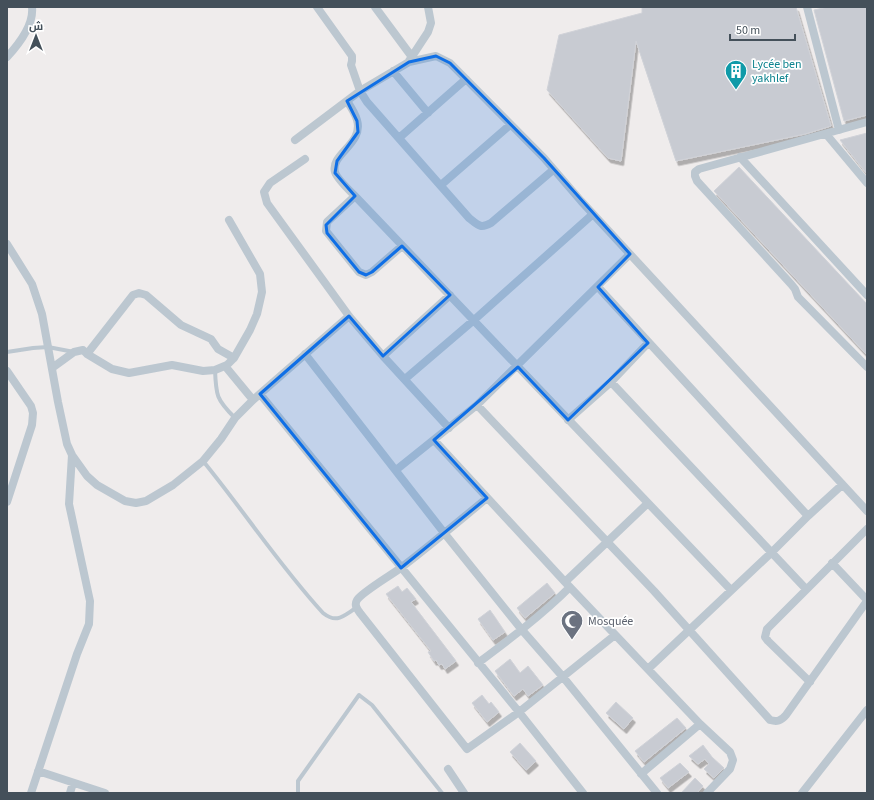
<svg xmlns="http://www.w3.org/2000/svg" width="874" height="800" font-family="'Source Sans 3',Cairo,sans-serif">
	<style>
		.building { fill: #c8cbd2; stroke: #d0d2d8; filter: url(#shadow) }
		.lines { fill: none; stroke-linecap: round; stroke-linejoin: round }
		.lane { stroke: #bcc7d0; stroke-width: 4 }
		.street { stroke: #bcc7d0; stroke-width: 8 }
		.marked { fill: #0f6fe6; fill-opacity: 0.2; stroke: #0f6fe6; stroke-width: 3; stroke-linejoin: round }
		.labels { text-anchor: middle; stroke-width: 3.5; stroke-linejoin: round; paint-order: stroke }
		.culture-label { font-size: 12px; fill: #0d838f; stroke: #fff; text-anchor: start }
		.worship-label { font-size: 12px; fill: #5b616d; stroke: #fff; text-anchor: start }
	</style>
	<defs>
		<filter id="shadow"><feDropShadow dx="2.5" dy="4.5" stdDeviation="0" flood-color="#0004"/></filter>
	</defs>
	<rect width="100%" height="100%" fill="#efecec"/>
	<path class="building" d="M642,7H796L831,126L805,134L676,161L636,41L621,161L608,158L547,90L559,35L642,13Z
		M828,7H867V115L844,121L814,10Z
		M867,133V174L840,140Z
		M739,167L867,304V355L714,191Z
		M547,583L555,593L525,618L517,608Z
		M398,586L402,592L407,588L416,599L411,602L456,661L445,669L442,664L439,665L436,660L434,661L428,652L431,651L386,594Z
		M490,610L505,632L493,640L478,619Z
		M510,659L520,673L528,666L543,685L528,696L523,689L514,696L495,671Z
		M482,695L489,704L491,702L499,712L487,722L472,703Z
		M616,702L633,718L624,729L606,713Z
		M677,718L686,728L644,762L635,751Z
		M520,743L536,761L526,770L510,752Z
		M703,745L712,757L724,768L714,778L704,769L709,764L705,759L698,764L689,756Z
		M680,763L689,772L668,788L660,778Z
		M695,778L703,786L697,793H681Z"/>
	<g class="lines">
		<path class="lane" d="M7,352L33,348L48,347L74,352
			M215,370C216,395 216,399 235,418
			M203,461C244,511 279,565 323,613C337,624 343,616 356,608
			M298,793V781L359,695L372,705L442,793"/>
		<path class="street" d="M317,7L352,56V61L351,65L360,91L367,102L469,218C478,225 480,229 491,223L553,170
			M375,7L412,57
			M807,7L839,130
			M7,57C19,44 34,25 32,7
			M409,61L428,32L431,23L428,7
			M393,71L428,113
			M347,101C351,107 355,113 357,120C364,144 330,154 335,172C337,179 350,191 355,196L731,590
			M867,122L699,169L695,172V176L697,181L791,284L795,289L798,297L867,367
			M826,134L867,183
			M399,138L466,79
			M295,140L360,91L409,62L436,56L450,63L544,158L581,201L867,511
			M740,157L867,295
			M305,159L270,183L264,192L267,203L349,316L383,356L449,428
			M441,185L510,125
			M355,196L327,222L326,231L359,272L366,275L372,272L402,246
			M7,244L32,284L42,314L58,402L67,444L72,455L87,476L97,485L125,501L136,503L146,501L173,485L203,461L221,439L235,418L253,400L349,316
			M598,287L808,516
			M87,354L133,295L139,293L146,295L181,325L211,339L218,349L234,358
			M305,354L445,534L522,630L563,677L657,793
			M383,356L450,295
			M225,366L253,400
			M52,368L74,352L83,350L87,354L112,369L129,373L172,365L203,371L215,370L227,365L234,358L250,330L257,314L262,292L260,274L229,220
			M7,371L31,406L33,413L32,425L7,502
			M405,379L474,320L593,214
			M611,382L806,589
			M260,394L519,712L583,793
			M477,405L654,591L770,720C777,722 781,721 786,715L867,601
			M568,420L611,382L648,343
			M434,440L565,582L700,724L730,752L733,760L730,769L707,793
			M396,470L477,405L630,254
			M487,498C459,521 431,545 402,567C393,574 362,592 357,600C354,605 357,609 360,613L467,749L519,712L615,635
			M832,563L867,600
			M565,582L648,503
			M478,663C510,639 542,615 570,587
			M648,669L772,552L808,516L842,485
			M810,682L768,641L765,637L767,629L867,529
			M448,769L464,793
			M38,771L105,793
			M641,774L700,724
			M31,793L77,654L89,624L90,601L69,504L72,455
			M70,793L73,783
			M802,793L867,710"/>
	</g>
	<path class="marked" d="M436,56L450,63L544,158L630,254L598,287L648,343L568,420L518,367L434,440L487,498L401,568L260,394L349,316L383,356L450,295L402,246L372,272L366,275L359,272L327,233L326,225L355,196L335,173L337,161L358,132L357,121L347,101L409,62Z"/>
	<defs>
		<g id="building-pin" transform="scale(1.15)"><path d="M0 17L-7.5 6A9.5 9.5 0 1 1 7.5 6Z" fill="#0f9aa8" stroke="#fff"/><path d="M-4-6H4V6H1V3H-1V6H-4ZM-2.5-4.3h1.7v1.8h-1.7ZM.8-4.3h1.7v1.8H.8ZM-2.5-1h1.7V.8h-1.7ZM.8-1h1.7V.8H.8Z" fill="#fff"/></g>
		<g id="mosque-pin" transform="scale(1.15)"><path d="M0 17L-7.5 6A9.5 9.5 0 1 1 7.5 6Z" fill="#6b7280" stroke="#fff"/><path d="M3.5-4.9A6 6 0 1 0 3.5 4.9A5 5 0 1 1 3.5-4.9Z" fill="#fff"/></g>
	</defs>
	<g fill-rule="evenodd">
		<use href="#building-pin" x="736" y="71"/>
		<use href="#mosque-pin" x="572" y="621"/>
	</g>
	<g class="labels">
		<g class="culture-label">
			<text x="752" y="68">Lycée ben<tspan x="752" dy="14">yakhlef</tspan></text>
		</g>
		<g class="worship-label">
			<text x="588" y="625">Mosquée</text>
		</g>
	</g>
	<rect width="874" height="800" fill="none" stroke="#44505a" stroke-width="16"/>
	<g transform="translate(36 36)" stroke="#ffffff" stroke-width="3" paint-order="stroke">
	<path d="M0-3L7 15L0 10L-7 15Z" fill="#44505a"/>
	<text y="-6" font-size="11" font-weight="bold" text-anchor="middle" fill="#44505a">ش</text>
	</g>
	<path d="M730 34v6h65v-6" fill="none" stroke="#44505a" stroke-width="2"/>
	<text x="736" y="34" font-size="12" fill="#44505a" stroke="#ffffff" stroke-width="3" paint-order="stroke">50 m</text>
</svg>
